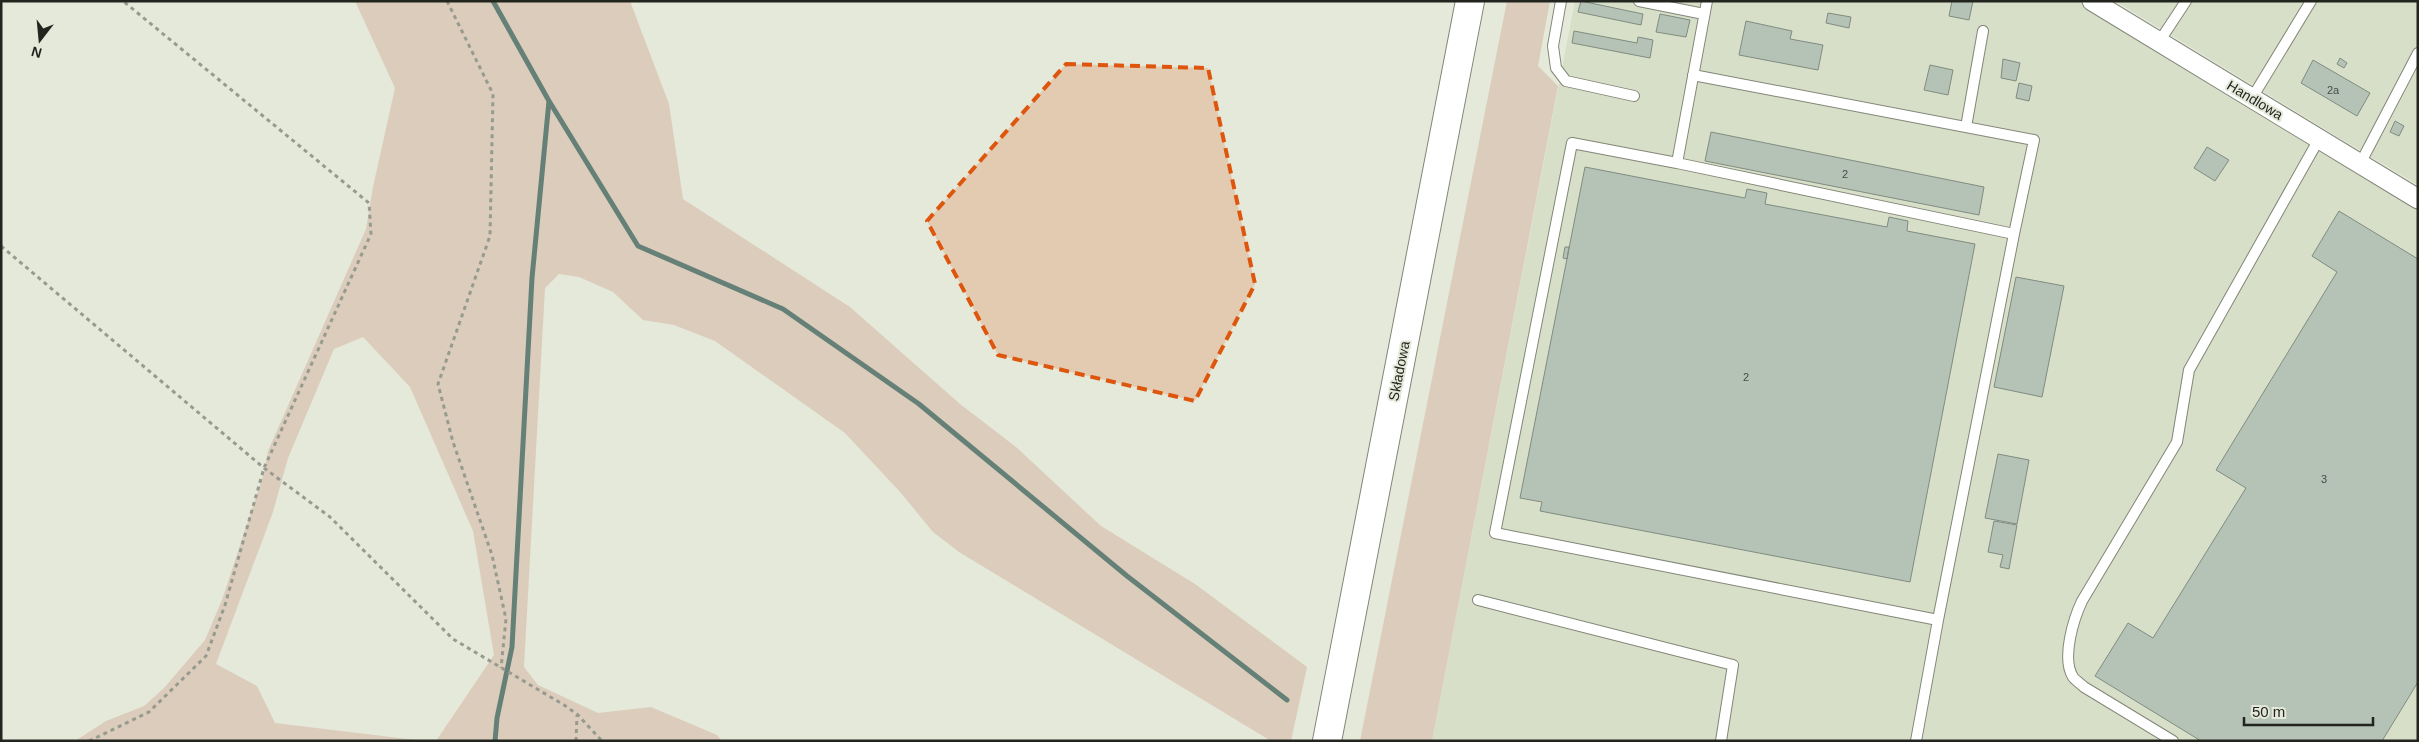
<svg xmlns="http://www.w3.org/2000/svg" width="2419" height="742" font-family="Arial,sans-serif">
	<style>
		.built { fill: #d8dfc8 }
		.green { fill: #dcccbb }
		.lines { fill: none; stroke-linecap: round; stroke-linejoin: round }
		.stream { stroke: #658077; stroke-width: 5 }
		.building { fill: #b5c2b6; stroke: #808c81 }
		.service-casing { stroke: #828678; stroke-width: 12 }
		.minor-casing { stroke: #828678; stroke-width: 21 }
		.secondary-casing { stroke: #828678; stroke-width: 30 }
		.path { stroke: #979b8f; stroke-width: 3; stroke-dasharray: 4 4; stroke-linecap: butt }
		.service { stroke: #fff; stroke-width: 10 }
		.minor { stroke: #fff; stroke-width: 19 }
		.secondary { stroke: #fff; stroke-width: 28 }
		.marked { fill: #de560d; fill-opacity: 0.2; stroke: #de560d; stroke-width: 4; stroke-dasharray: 10 6; stroke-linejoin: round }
		.labels { text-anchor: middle; stroke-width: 4; stroke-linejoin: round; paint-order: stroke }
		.number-label { font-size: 11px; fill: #474c44 }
		.street-label { font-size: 14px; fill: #22241e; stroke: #e4e9da }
	</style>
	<rect width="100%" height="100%" fill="#e4e9da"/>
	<path class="built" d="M1575,1H2079L2418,208V741H1432Z
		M2115,1H2418V185L2333,134Z"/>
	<path class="green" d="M355,1H630L669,104L683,199L850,307L960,404L1016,447L1101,526L1195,584L1307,667L1291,741H1271L959,552L933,532L901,493L845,433L715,341L674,325L643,320L613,292L579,277L559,274L545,288L524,667L538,685L598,713L651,707L717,735L722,741H436L494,655L473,531L410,387L363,337L334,349L288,458L273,512L216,664L257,686L275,723L424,741H75L106,721L144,706L164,688L205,640L222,600L264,473L268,451L366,229L373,187L395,88Z
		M1507,1H1550L1538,66L1558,86L1432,741H1360Z"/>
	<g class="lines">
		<path class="stream" d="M493,1L549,101L532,278L512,647L497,718L495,741
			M549,101L638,246L783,309L919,404L1127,576L1287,700"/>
	</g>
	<path class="building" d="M1581,1L1643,14L1641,25L1578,12Z
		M1952,1H1973L1969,20L1949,16Z
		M1828,13L1851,17L1849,28L1826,23Z
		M1660,14L1690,20L1686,37L1656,32Z
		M1746,21L1792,31L1790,39L1823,45L1818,70L1739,55Z
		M1574,31L1637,43L1638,37L1653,40L1650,58L1572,43Z
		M2340,58L2347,63L2344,68L2337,64Z
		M2003,59L2020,63L2016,81L2001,78Z
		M2313,60L2370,93L2357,116L2301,83Z
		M1930,65L1953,70L1948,95L1924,90Z
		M2019,83L2032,86L2029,101L2016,98Z
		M2395,121L2404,126L2399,136L2390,132Z
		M1711,132L1984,187L1979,215L1705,161Z
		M2207,147L2229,160L2215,181L2194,168Z
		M1585,167L1745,198L1747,189L1767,193L1765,204L1887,227L1889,217L1908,221L1907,231L1975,244L1910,582L1540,511L1542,502L1520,498Z
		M2339,211L2418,259V682L2382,741H2201L2095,676L2128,623L2153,638L2246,488L2216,470L2337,272L2312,256Z
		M1565,247H1569L1567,259L1563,258Z
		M2016,277L2064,286L2042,397L1994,387Z
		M1998,454L2029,460L2017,524L1985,518Z
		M1994,521L2017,525L2009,569L2000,567L2003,555L1988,552Z"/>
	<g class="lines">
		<g class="service-casing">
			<path id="service" d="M1561,1L1553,46L1556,68L1566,81L1634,96
				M1639,1L1704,14
				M2159,42L2186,1
				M1693,75L2034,140L2014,234L1677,163L1707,1
				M2252,98L2311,1
				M1966,127L1983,31
				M1677,163L1572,143L1495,533L1938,620L2014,234
				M2360,164L2418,53
				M1478,600L1733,665L1721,741
				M1916,741L1938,620
				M2173,741L2084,687C2081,684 2075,680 2073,677C2061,658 2074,618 2082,601L2177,442L2189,370L2319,139"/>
		</g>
		<g class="minor-casing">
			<path id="minor" d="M2092,1L2418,199"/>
		</g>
		<g class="secondary-casing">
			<path id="secondary" d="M1327,741L1470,1"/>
		</g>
		<path class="path" d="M447,1L493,94L490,236L438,384L453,442L492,555L506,619L501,668
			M1,246L264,468L330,517L453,639L564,705L577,714L602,741
			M89,741L149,712L206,656L225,605L264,468L371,234L369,203L123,1
			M576,741L577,715"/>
		<use href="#service" class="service"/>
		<use href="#minor" class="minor"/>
		<use href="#secondary" class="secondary"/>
	</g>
	<path class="marked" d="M1066,64L1208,68L1255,284L1195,401L998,355L927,221Z"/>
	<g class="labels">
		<g class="number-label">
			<text x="2333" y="94">2a</text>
			<text x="1845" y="178">2</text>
			<text x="1746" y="381">2</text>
			<text x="2324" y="483">3</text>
		</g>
		<g class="street-label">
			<text transform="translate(2255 100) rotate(31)" y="5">Handlowa</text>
			<text transform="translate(1399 371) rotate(-79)" y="5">Składowa</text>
		</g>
	</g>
	<rect width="2419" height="742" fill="none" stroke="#22241e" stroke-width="5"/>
	<g transform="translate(40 40) rotate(196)" stroke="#e4e9da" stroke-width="4" paint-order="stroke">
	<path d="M0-4L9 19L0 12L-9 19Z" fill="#22241e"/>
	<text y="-8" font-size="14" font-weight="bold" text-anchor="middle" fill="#22241e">N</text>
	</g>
	<path d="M2244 717v8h129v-8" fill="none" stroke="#22241e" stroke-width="2.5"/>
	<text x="2252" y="717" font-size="15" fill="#22241e" stroke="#e4e9da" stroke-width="4" paint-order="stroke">50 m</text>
</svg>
